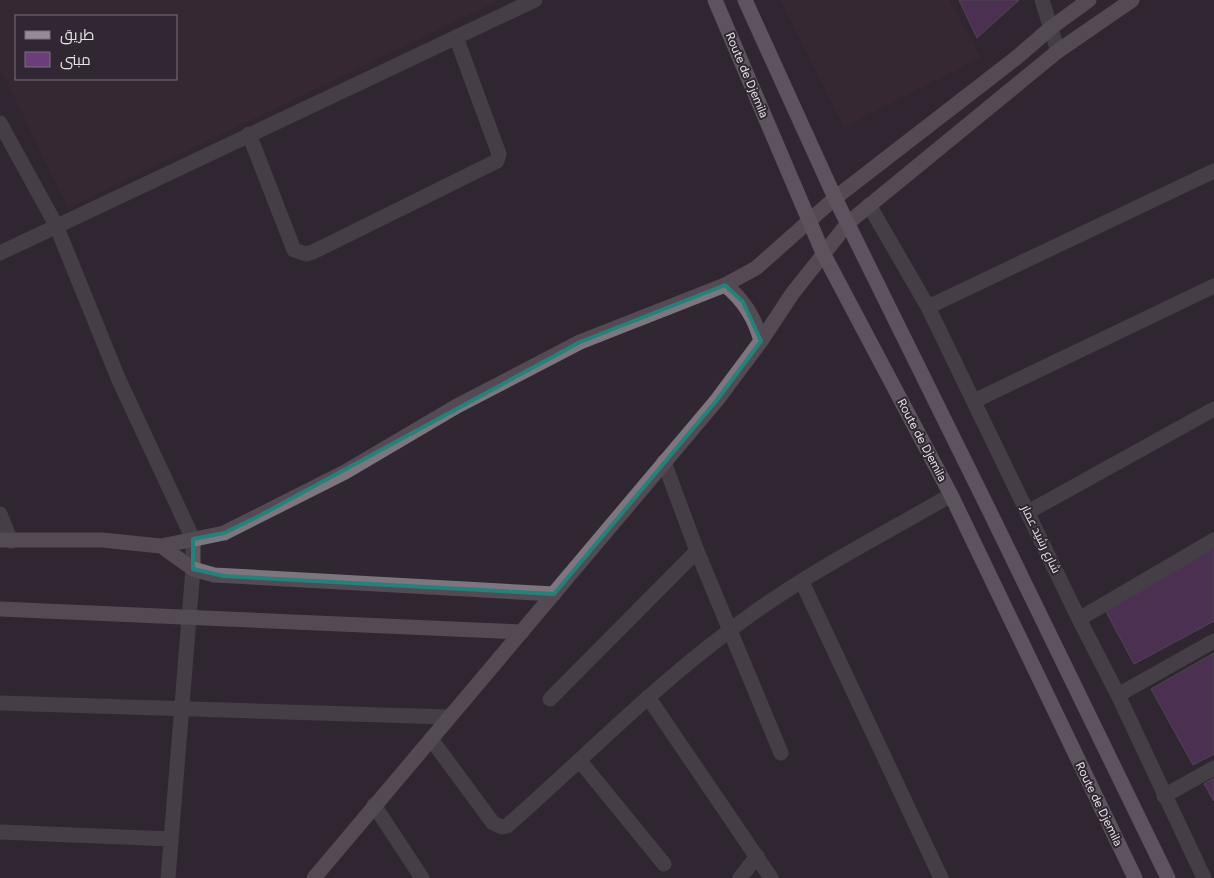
<svg xmlns="http://www.w3.org/2000/svg" width="1214" height="878" font-family="Figtree,Cairo,sans-serif">
	<style>
		.education { fill: #3e2c34; fill-rule: evenodd }
		.building { fill: #6d3d79; stroke: #756b78 }
		.lines { fill: none; stroke-linecap: round; stroke-linejoin: round }
		.street { stroke: #605b60; stroke-width: 15 }
		.secondary { stroke: #7e767e; stroke-width: 15 }
		.primary { stroke: #958a95; stroke-width: 15 }
		.marked { fill: none; stroke: #25817a; stroke-width: 4; stroke-linejoin: round }
		.labels { text-anchor: middle; stroke-width: 4; stroke-linejoin: round; paint-order: stroke }
		.street-label { font-size: 12px; fill: #e9e3ea; stroke: #302732 }
	</style>
	<rect width="100%" height="100%" fill="#302732"/>
	<path class="education" d="M0,0H499L68,208L0,67ZM176,16V79H16V16Z
		M781,0H949L981,57L844,127Z"/>
	<path class="building" d="M959,0H1019L977,38Z
		M1214,548V621L1134,664L1104,608Z
		M1214,653V754L1193,765L1151,689Z
		M1214,778V801L1204,784Z"/>
	<g class="lines">
		<path class="street" d="M1042,0L1058,51
			M0,123L56,225L118,378L193,539V569L168,878
			M249,134L294,250L306,254L313,252L497,161L499,154L456,37
			M869,205L928,307L1079,619L1118,695L1204,878
			M0,253L535,0
			M928,307L1214,171
			M974,401L1214,286
			M664,462L697,551L781,753
			M1028,512L1214,409
			M0,514L11,541
			M802,582L941,878
			M1079,619L1214,540
			M1118,695L1214,641
			M648,697L771,878
			M550,699L697,551
			M0,703L448,717
			M431,739L493,823L502,827L507,826C581,761 650,690 729,631C797,578 877,538 951,495
			M580,761L664,864
			M1164,796L1214,768
			M374,805L422,878
			M0,832L171,839
			M740,878L757,856"/>
		<path class="secondary" d="M725,285C744,300 755,318 761,341
			M0,540H102L161,546L224,533L345,472L457,406L580,342L725,285L756,268L835,198L1016,58L1052,27L1089,0
			M161,546L193,569L214,575L554,594
			M0,609L522,632
			M314,878L717,400L761,341L792,294L848,223L1058,51L1132,0"/>
		<path class="primary" d="M715,0L823,253L951,495L1135,878
			M745,0L835,198L990,512L1168,878"/>
	</g>
	<path d="M0 0H1214V878H0ZM725,285L743,302L761,341L717,400L554,594L224,576L193,569V539L224,533L259,516L580,342Z" fill="#302732" fill-opacity=".55" fill-rule="evenodd"/>
	<path class="marked" d="M725,285L743,302L761,341L717,400L554,594L224,576L193,569V539L224,533L259,516L580,342Z"/>
	<g class="labels">
		<g class="street-label">
			<text transform="translate(747 75) rotate(67)" y="4">Route de Djemila</text>
			<text transform="translate(922 440) rotate(62)" y="4">Route de Djemila</text>
			<text transform="translate(1041 539) rotate(64)" y="4">شارع رشيد عمار</text>
			<text transform="translate(1099 804) rotate(64)" y="4">Route de Djemila</text>
		</g>
	</g>
	<rect x="15" y="15" width="162" height="65" fill="#302732" stroke="#7a727c"/>
	<rect x="25" y="31" width="25" height="8" fill="#958a95" stroke="#7a727c"/>
	<text x="60" y="40" font-size="15" fill="#e9e3ea">طريق</text>
	<rect x="25" y="52" width="25" height="15" fill="#6d3d79" stroke="#7a727c"/>
	<text x="60" y="65" font-size="15" fill="#e9e3ea">مبنى</text>
</svg>
